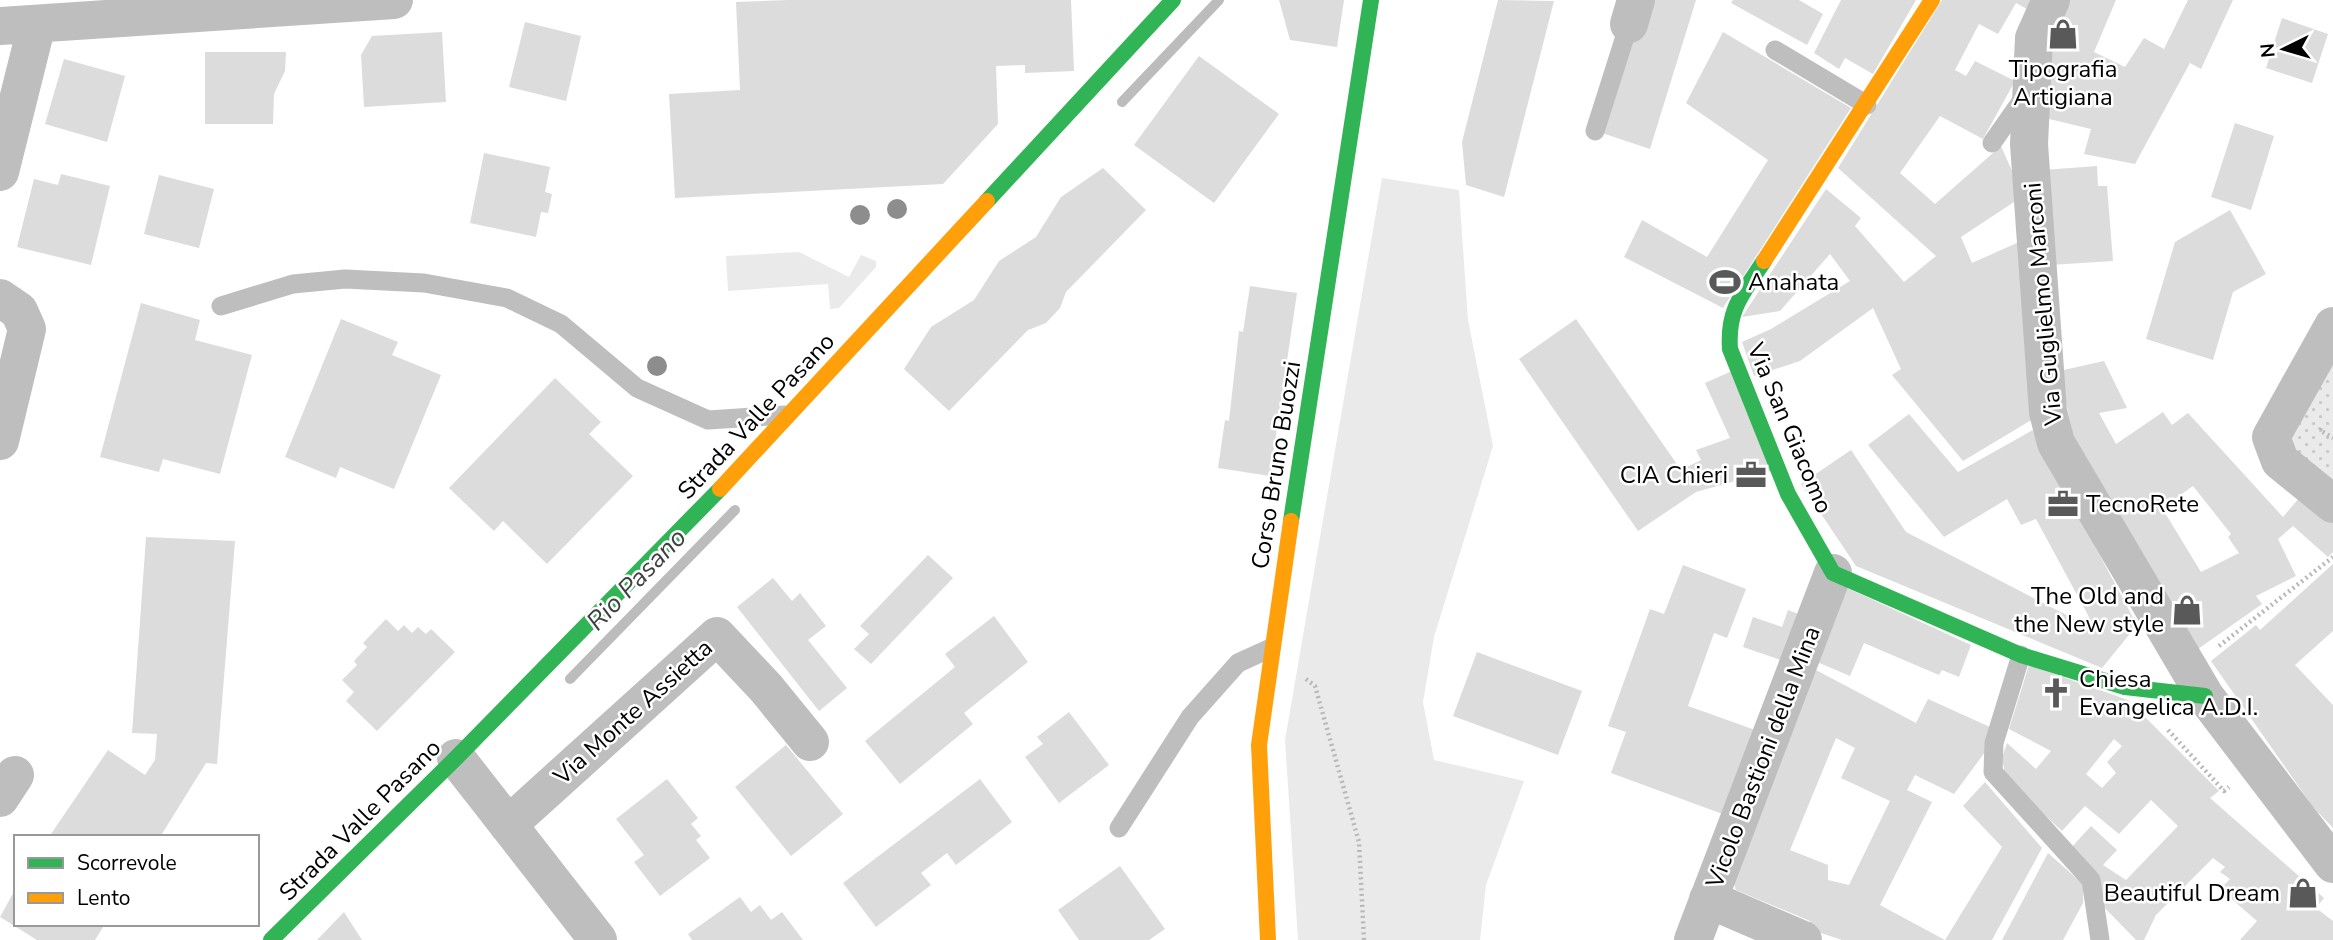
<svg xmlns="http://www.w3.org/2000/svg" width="2333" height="940" font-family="'Nunito Sans',sans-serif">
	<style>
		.green { fill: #eaeaea }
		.park { fill: url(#park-dots) }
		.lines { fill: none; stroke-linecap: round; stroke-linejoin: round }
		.stream { stroke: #bcbcbc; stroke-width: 10 }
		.building { fill: #dcdcdc; fill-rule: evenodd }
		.path { stroke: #b8b8b8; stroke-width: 4.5; stroke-dasharray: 2 3.5; stroke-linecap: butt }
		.lane { stroke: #bebebe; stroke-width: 19 }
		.street { stroke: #bebebe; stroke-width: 38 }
		.fast { stroke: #30b455; stroke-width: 16 }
		.slow { stroke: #ff9f0a; stroke-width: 16 }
		.tree { fill: #8d8d8d }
		.labels { text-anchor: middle; stroke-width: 5; stroke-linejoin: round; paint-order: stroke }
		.poi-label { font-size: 24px; fill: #000; stroke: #fff; text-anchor: start }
		.street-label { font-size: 24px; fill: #000; stroke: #fff }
		.water-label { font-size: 26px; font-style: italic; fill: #404040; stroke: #fff }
	</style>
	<defs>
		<pattern id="park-dots" width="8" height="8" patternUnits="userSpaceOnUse" patternTransform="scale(1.75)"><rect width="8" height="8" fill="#eaeaea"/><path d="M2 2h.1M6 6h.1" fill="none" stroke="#c7c7c7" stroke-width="1.8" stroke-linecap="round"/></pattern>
	</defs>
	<rect width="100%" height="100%" fill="#fff"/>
	<path class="green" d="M1382,178L1459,190L1468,320L1493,446L1434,637L1423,702L1434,760L1524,781L1486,885L1480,940H1298L1285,740Z
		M799,252L849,277L861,255L876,261V267L839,308L830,309L828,284L728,291L726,256Z"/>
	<path class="park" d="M2333,344V495L2280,438Z"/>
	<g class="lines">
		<path class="stream" d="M1122,102L1219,0
			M570,679L735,510"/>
	</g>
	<path class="building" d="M788,0H1071L1074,71L1025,73V65L996,66L998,124L943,184L675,198L669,94L740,90L736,2Z
		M1279,0H1344L1337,47L1290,40Z
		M1498,0L1554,1L1504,197L1466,185L1462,142Z
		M1643,0H1696L1650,149L1602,133Z
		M1733,0H1799L1823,14L1807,45L1731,3Z
		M1841,0H1916L1873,74L1845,58L1839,69L1814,53Z
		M1942,0H2032L2027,9L2016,3L1998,34L1979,24L1955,70L1966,76L1975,61L2015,81L1983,139L1940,116L1900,173L1935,204L2001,146L2023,196L1961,237L1972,263L2019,242L2033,419L1963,461L1892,375L1901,369L1873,308L1800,361L1754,376L1742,342L1771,329L1850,281L1830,254L1780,311L1742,317L1826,189L1861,218L1855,226L1904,282L1936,256L1838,168Z
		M2068,0H2116L2094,52L2125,67L2144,38L2164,49L2188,0H2233L2201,69L2190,63L2135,164L2084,154L2091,129L2045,118L2044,60Z
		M2282,18L2328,34L2312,83L2266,68Z
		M525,22L581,36L566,101L509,87Z
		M442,32L446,102L364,107L361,55L372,36Z
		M1723,32L1851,108L1723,308L1624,257L1642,220L1707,257L1768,160L1686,103Z
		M205,52H286L285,71L274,94L273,124H205Z
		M1199,56L1279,114L1214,203L1134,145Z
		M64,59L125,76L107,142L45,124Z
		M2235,123L2274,136L2251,210L2211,197Z
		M484,153L550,167L545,192L552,194L548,213L541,212L536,237L470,223Z
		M2097,166L2098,186H2107L2113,261L2050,265L2043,170Z
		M1103,168L1146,210L1066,292L1060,308L1046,323L1028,330L949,411L904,369L931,327L974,300L999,261L1036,237L1061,197Z
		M61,174L110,186L91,265L17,247L34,179L58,185Z
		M159,175L214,189L199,248L144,234Z
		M2230,210L2266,274L2233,292L2213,360L2146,339L2175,242Z
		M1250,286L1297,293L1270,476L1218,468L1225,420L1229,421L1239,331L1243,332Z
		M141,303L200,320L195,340L252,355L220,474L163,459L159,472L100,457Z
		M341,319L398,342L392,355L441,375L394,489L340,467L336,478L285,457Z
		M1576,319L1681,470L1701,460L1696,450L1730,438L1705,383L1732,371L1771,471L1696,492L1638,531L1519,359Z
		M2104,361L2127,408L2099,413L2116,444L2163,412L2172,425L2188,413L2283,517L2305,491L2333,516V552L2328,557L2293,526L2278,539L2296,576L2256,596L2262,604L2198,649L2076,449L2059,371ZM2193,486L2231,534L2228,537L2239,553L2201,572L2162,508Z
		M555,378L601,422L589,434L633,476L547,564L503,521L494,531L449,488Z
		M1909,414L1958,472L2033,430L2137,625L2102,668L1856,566L1801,484L1851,450L1906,532L2082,623L2089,617L2036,519L2021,525L2007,499L1944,537L1868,445Z
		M146,537L235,541L217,764L206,763L160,837H49L108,750L145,775L155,760L157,734L132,733Z
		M928,555L953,578L871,664L854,649L869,634L860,626Z
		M2333,564V631L2295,665L2333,705V828L2313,807L2211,661L2256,625L2260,630Z
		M1683,565L1746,589L1727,638L1714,633L1688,706L1758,731L1728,816L1611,773L1626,732L1608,726L1650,609L1664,614Z
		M773,578L792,601L800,593L826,626L808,640L847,688L819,711L737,607Z
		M1847,588L1971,645L1959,677L1942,670L1939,675L1864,643L1850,676L1817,662Z
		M1788,610L1801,615L1784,661L1743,647L1753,617L1782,627Z
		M994,616L1028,662L964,713L973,724L900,784L865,741L955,667L945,654Z
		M386,619L398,631L404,625L412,633L418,627L426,634L431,629L455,652L377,731L346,701L354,692L342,680L357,665L354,661L367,647L363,643Z
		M1477,652L1582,691L1558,755L1453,716Z
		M2029,665L2128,700L2219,791L2210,798L2324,898L2316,908L2333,921V940H2240L2257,921L2220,889L2230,879L2220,872L2225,867L2213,858L2156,915L2144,940H2136L2100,903L2069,850L2091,826L2117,850L2103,865L2126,880L2178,826L2151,800L2119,834L2085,806L2062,831L2006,779L2002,758L2007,743L2036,769L2051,751L2009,729ZM2114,739L2122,746L2107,762L2116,773L2102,788L2086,774Z
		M1816,670L1916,723L1928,699L1990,727L1991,744L1954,794L1915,775L1907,790L1932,802L1880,905L1945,940L2002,847L1963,806L1985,782L2042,848L1992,940H1842L1806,928L1810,921L1736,890L1730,873ZM1836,738L1855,748L1841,778L1890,801L1849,885L1828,880V865L1790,850Z
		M1069,712L1109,765L1059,803L1025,757L1043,744L1037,737Z
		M786,745L843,814L791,856L735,787Z
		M667,779L698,818L691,824L701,836L696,840L710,858L660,896L634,862L644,855L616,819Z
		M980,779L1012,822L956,865L947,853L921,873L931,885L876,927L843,883Z
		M2048,853L2083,884V903L2063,940H2002Z
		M1120,866L1165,929L1149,940H1079L1058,910Z
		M16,888V924H105L95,940H37L0,917Z
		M740,897L751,912L760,905L771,920L782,912L803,940H692L688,934Z
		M344,912L362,940H317Z"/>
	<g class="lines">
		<path class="path" d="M2321,428L2320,430L2333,438
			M2219,646L2333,557
			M1306,679L1315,686L1359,842L1364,940
			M2168,730L2224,791L2229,787"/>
		<path class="lane" d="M1775,50L1867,105
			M1595,131L1629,24
			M1992,143L2025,96
			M221,306L293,284L345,279L424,283L507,298L561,324L637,388L708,420L785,415
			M2021,655L1994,743L1993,772L2091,880L2100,940
			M1119,828L1190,717L1238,663L1271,648"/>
		<path class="street" d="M2051,0L2034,38L2029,144L2048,412L2056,443L2205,696L2333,864
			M1629,24L1636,0
			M0,26L394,0
			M0,172L37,24
			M0,298L19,311L27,329L0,441
			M2333,326L2271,437L2280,461L2333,504
			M456,758L598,940
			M0,798L15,775
			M508,825L717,636L766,688L810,742
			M1708,899L1803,940
			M1693,940L1833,573"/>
		<path class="fast" d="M987,201L1173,0
			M1764,261C1743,293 1727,309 1730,349L1788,494L1833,573L2021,655L2125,687L2205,696
			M1291,521L1371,0
			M271,940L456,758L720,489"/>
		<path class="slow" d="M1764,261L1932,0
			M720,489L987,201
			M1268,940L1259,745L1291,521"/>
	</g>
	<g class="tree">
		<circle cx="897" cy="209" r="10"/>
		<circle cx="860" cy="215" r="10"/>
		<circle cx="657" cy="366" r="10"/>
	</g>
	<defs>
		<g id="shop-bare" transform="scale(2.415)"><path d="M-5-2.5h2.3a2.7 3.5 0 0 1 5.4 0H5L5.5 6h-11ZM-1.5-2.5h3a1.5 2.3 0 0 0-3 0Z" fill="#595959" stroke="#fff" stroke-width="2.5" paint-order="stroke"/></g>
		<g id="stadium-bare" transform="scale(2.415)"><path d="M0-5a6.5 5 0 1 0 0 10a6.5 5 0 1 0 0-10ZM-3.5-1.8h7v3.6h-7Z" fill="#595959" stroke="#fff" stroke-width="2.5" paint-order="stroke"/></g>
		<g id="office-bare" transform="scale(2.415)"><path d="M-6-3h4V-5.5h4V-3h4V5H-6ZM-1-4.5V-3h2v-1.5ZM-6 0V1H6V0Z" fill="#595959" stroke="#fff" stroke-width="2.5" paint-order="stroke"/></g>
		<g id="church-bare" transform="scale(2.415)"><path d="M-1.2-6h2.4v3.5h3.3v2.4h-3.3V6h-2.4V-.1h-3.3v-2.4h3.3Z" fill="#595959" stroke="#fff" stroke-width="2.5" paint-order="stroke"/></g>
	</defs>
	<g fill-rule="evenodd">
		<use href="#shop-bare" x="2063" y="34"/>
		<use href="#stadium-bare" x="1725" y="282"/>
		<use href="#office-bare" x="1751" y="475"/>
		<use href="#office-bare" x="2063" y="504"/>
		<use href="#shop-bare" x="2187" y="610"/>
		<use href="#church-bare" x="2056" y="693"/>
		<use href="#shop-bare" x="2303" y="893"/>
	</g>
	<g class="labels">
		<g class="poi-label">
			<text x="2063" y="77" text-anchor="middle">Tipografia<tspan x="2063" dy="28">Artigiana</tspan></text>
			<text x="1748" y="290">Anahata</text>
			<text x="1728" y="483" text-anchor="end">CIA Chieri</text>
			<text x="2086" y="512">TecnoRete</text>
			<text x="2164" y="604" text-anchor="end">The Old and<tspan x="2164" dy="28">the New style</tspan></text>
			<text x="2079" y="687">Chiesa<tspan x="2079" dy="28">Evangelica A.D.I.</tspan></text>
			<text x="2280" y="901" text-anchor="end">Beautiful Dream</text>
		</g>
		<g class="street-label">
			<text transform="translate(2043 304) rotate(-95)" y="8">Via Guglielmo Marconi</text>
			<text transform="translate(756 416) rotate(-47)" y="8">Strada Valle Pasano</text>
			<text transform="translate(1790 428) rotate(67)" y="8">Via San Giacomo</text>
			<text transform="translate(1276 465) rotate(-81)" y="8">Corso Bruno Buozzi</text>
			<text transform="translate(633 712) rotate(-42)" y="8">Via Monte Assietta</text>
			<text transform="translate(1763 757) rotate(-69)" y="8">Vicolo Bastioni della Mina</text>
			<text transform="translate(360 820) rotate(-45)" y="8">Strada Valle Pasano</text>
		</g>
		<g class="water-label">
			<text transform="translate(636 579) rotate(-46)" y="9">Rio Pasano</text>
		</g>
	</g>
	<rect x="14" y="835" width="245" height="91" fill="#ffffff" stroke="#999999" stroke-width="2"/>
	<rect x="28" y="858" width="35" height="10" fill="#30b455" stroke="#999999" stroke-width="2"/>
	<text x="77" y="870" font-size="21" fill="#000000">Scorrevole</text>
	<rect x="28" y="893" width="35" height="10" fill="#ff9f0a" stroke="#999999" stroke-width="2"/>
	<text x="77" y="905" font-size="21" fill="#000000">Lento</text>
	<g transform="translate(2284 49) rotate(265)" stroke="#ffffff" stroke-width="5" paint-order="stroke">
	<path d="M0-5L12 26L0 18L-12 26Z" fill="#000000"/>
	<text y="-10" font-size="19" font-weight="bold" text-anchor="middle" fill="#000000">N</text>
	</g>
</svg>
